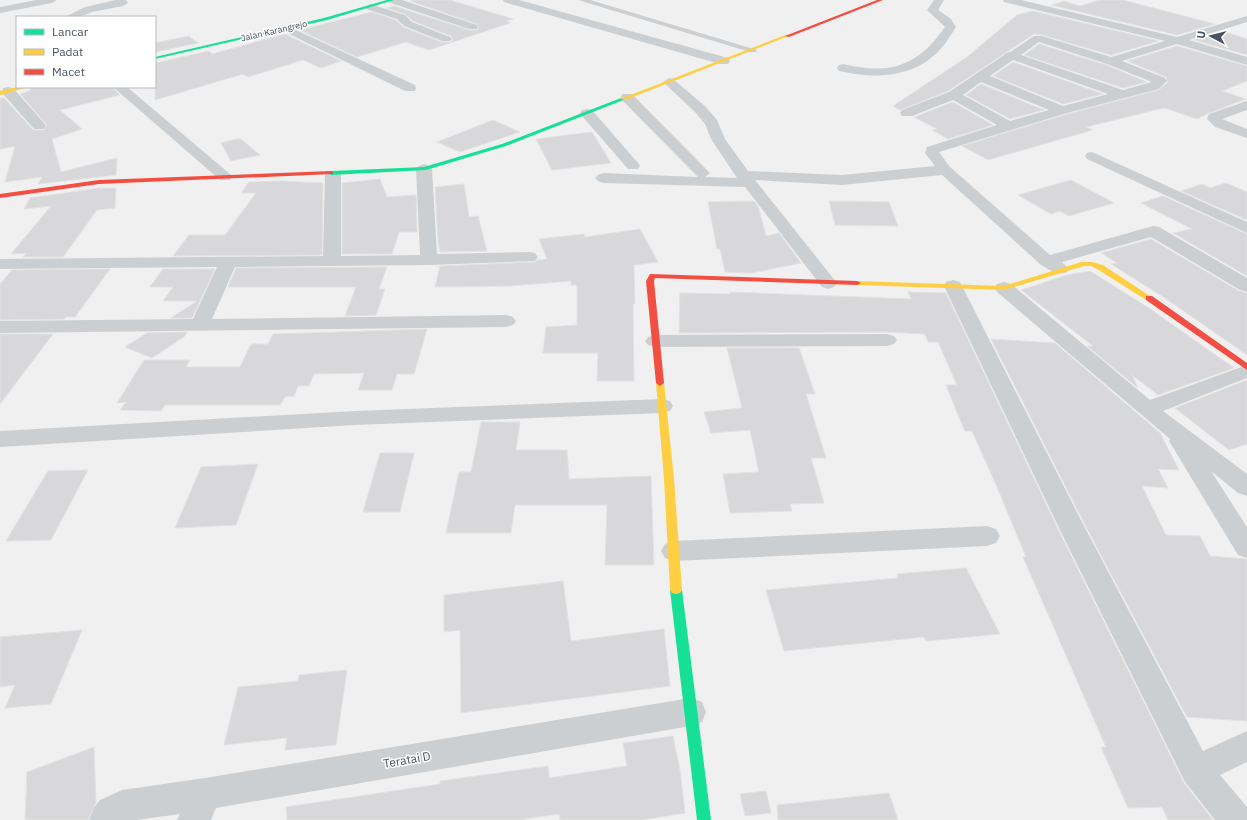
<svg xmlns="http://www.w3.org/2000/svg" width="1247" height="820" font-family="'IBM Plex Sans',sans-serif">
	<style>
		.building { fill: #d8d8da; stroke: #e2e2e3 }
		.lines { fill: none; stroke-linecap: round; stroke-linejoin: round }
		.lane { fill: #cccfd1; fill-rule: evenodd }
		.street { fill: #cccfd1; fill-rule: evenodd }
		.fast { fill: #16e098; fill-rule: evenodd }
		.slow { fill: #ffcf43; fill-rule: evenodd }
		.jam { fill: #f24e42; fill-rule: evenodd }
		.labels { text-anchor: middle; stroke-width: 3; stroke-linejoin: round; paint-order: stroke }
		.far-street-label { font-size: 9px; fill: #46515f; stroke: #fff }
		.near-street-label { font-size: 12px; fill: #46515f; stroke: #fff }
	</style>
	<rect width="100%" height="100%" fill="#f1f0f0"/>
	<path class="building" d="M414,0H450L513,19L506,21L510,23L429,50L406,42L357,57L299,30L372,12L396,20L403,27L441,42H450L453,40L451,36L413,21L405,14L387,8L394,6L469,30H477L479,28L477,24L410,1Z
		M1099,0H1123L1215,24L1177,35L1051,5L1064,1L1080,6Z
		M1033,11L1159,41L1111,55L1042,35L1034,34L948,91L900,110L893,106L967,57L1017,15Z
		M1222,31L1247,39V55L1194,40Z
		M285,34L341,61L321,68L303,60L248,77L243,74L155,100V63L209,51L212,54Z
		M189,36L198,43L155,52V43Z
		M1039,44L1106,65L1147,82L1123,88L1024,55Z
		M1177,46L1247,66V81L1222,91L1246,99L1209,113L1197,119L1165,108L1155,110L1086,127L1093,130L988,160L962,146L1067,114L1159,90L1168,82L1166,77L1127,61Z
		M1013,62L1103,94L1063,104L993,76Z
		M981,84L1044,110L1010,119L966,95Z
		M32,87H112L120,95L60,110L82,129L52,139L61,172L117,158L116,175L38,184L42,177L5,182L15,146L0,149V98H4L33,130H44L47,125L20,94L29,91Z
		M953,102L993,125L948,139L932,130L937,129L914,117Z
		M493,120L520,132L460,152L437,142Z
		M592,132L611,163L552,170L536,139Z
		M236,139H241L260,155L231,161L221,143Z
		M380,179L387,197L416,195L417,232H399L392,254H342V183Z
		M1071,180L1114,203L1069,216L1060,211L1051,214L1018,195Z
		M280,181L323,183L322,255L173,256L189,235H225L256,193H241L249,182Z
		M1226,183L1247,192V220L1181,191L1202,184L1210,188Z
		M464,184L469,217L478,216L487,251L440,252L438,239L435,187Z
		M99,188H116L115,208L97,210L63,257H23L27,253L11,254L51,206L24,209L30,198Z
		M1163,196L1247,234V276L1173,233L1192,229L1141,203Z
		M754,201L758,206L766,236L779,233L801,263L752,273L725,272L720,249H717L708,202Z
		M829,201L889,202L898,226L835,225Z
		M640,229L658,262L634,265L635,304H633L634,381H597L598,353H543L546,327L577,325V285H571V281L510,286L435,287L440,266L535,262L538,260L547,259L539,239L584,234L585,237Z
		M1151,239L1239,291L1247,293V355L1165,298L1111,264L1117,263L1101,253Z
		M387,267L379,289H385L376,315L345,316L356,287H228L236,268Z
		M110,269L75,317H66L64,319L0,320V284L12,270Z
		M163,269H215L192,318H171L197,301H163L173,287H150Z
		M1090,271L1149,308L1234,368L1158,395L1132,375L1138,388L1087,346H1093L1021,290L1067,275Z
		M730,292L911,299L908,292L946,293L1057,527L1184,783L1213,820H1168L1162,807L1128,808L1101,747H1106L1023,557H1026L997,487L972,431H965L956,410L946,385H957L938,342H928L925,334L887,332L679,333L680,293L730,294Z
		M427,329L414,374H397L392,390H358L364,373L314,374L309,386H298L294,396L285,397L280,405H165L161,411L120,410L126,402L117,403L144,360H190L186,367H240L251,344H268L273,334Z
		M187,332L185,336L152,358L125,347L147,333Z
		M0,334H53L0,404Z
		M991,339L1055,343L1160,433L1179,470L1158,469L1168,488L1142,486L1166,535L1200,536L1210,556L1247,559V721L1187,717L1085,525Z
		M727,348H799L815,394H806L826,458H811L824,503L790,504L792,511L730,513L723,474L759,472L750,430L711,433L704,412L742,408Z
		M1247,380V444L1229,450L1175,408Z
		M481,422H520L516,450H567L569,479L651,476L654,565H605L607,505H515L511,533H446L459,472H471Z
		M380,453H414L400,512H363Z
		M258,464L236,525L175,528L201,467Z
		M88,470L51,540L6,541L48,471Z
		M966,568L1000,634L926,641L924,637L784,651L766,590L898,578L897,574Z
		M563,581L571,641L664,629L670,686L461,713L460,630L444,632V595Z
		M82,630L51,704L5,708L15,685L0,687V637Z
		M347,670L336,745L285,750L287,738L224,745L238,687L298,681L299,675Z
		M673,736L680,770L685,813L642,820H560L559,814L519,820H287L286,807L440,784V781L548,766L549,778L627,766L623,743Z
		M94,747L96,803L88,820H25L27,772Z
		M766,791L771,813L745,816L740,794Z
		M889,793L898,820H778L777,805Z"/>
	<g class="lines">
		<path class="lane" d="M578,0H590L757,50L756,52H750Z"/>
		<path class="street" d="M36,0H57L52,3L0,13V7Z
			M116,0H126L128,3L123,6L92,12L79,17H65L85,7Z
			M387,0H402L477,25L478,27L477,29H469L388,2Z
			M503,0H519L728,58L730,61L728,64H720L504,2Z
			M934,0H944L938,10L951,19L956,27C949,38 942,50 931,58C905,79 869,78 839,71L837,68L839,65L843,64C890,75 917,67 945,27L927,10Z
			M1003,0H1021L1177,37L1247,16V22L1189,40L1247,57V65L1177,44L1122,61L1165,78L1167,81L1159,89L1067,113L939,152L950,167L1050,255L1153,226L1159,227L1247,278V292L1240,290L1151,237L1062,262L1069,269L1066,273C1056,275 1050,270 1041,265L942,175L842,185L755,180L837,283L834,287L828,289L822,287L745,187L603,183L598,181L595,178L598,175L603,173L698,177L622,100L621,97L622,94H632L707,170L710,173L705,177L737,178L711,139L705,124L695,112L663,82L669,78L673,79L705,106L717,120L725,139L748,171L842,175L935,166L925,153L927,147L997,125L953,100L912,116H902L900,113L902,110L949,92L1004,55L1006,53L1010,52L1034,36H1042L1111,57L1165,41L1004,2ZM1039,42L1107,64L1152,82L1123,90L1021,55ZM1013,60L1108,94L1063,106L990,76ZM981,82L1049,110L1010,121L963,95Z
			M370,4L405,15L412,22L450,37L452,39L450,41H442L404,26L397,19L366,9L365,7Z
			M285,25L415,85L416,88L415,91H405L281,30L279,28Z
			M8,87L13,88L44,123L46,126L44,129H34L3,94L2,91L3,88Z
			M113,87H127L230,174L233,177L230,180H220Z
			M1247,101V110L1222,119L1247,129V138L1215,127L1207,119L1209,114Z
			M587,109L592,110L638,163L640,166L638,169H628L582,116L580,113L582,110Z
			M1092,152L1247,222V233L1087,159L1085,156L1087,153Z
			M424,164L429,166L432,169L437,254L529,252L535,253L538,257L535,261L429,265L235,267L212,319L506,315L513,317L516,321L513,325L506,327L0,333V321L193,319L217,267L0,269V259L323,256L325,174L328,171H338L341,174V256L420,255L416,169L419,166Z
			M953,280L960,282L962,286L1084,526L1203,751L1247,731V762L1220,775L1247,807V820H1215L1185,782L1058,526L944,286L946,282Z
			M1004,282L1011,284L1150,400L1247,365V378L1163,411L1247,474V496L1238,493L1211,471L1247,527V558L1238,555L1169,441L1170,439L997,292L995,288L997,284Z
			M887,334L894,336L897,340L894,344L887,346L655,347L648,345L645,341L648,337L655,335Z
			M662,399L670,401L673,406L670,411L662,413L355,425L0,447V431L355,411Z
			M987,526L996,529L1000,536L996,543L987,546L674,561L665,558L661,551L665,544L674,541Z
			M691,698L702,702L706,712L702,722L691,726L216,808L211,820H177L180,814L137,820H89L94,808L100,800L122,790L205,778Z"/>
		<path class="fast" d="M387,0H394L327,20L155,59V57L324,18Z
			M621,98L626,99L506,146L426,170L331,175L328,173L331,171L424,167L502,144Z
			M676,586L680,587L682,590L711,820H697L670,590L672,587Z"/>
		<path class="slow" d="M785,35L789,36L625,100L620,99Z
			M18,87H28L0,95V91Z
			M1081,262H1092L1103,265L1153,298L1149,300H1146L1097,269L1091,266H1084L1004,290L857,285L853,283L857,281L1004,286Z
			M660,380L664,383L674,479L682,590L680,593L676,594L672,593L670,590L664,479L656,383Z"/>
		<path class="jam" d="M877,0H883L789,37L785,36Z
			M331,171L333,172V174L99,184L0,198V194L99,180Z
			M650,274L857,281L861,283L857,285L655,278L654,281L664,383L660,386L656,383L646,281Z
			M1146,296H1152L1247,363V370L1146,300Z"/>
	</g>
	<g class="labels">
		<g class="far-street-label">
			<text transform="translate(274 31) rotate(-13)" y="3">Jalan Karangrejo</text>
		</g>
		<g class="near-street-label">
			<text transform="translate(407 760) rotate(-10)" y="4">Teratai D</text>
		</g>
	</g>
	<rect x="16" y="16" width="140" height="72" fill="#ffffff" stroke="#b5b9bf"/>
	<rect x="24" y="29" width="20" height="6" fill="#16e098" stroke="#b5b9bf"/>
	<text x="52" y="36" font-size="12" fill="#46515f">Lancar</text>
	<rect x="24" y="49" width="20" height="6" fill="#ffcf43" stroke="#b5b9bf"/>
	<text x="52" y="56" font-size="12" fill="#46515f">Padat</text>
	<rect x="24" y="69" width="20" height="6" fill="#f24e42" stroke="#b5b9bf"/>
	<text x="52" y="76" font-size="12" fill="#46515f">Macet</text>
	<g transform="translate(1211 36) rotate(277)" stroke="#ffffff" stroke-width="3" paint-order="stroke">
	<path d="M0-3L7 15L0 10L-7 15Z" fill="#46515f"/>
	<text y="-6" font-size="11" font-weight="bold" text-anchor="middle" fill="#46515f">U</text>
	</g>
</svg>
